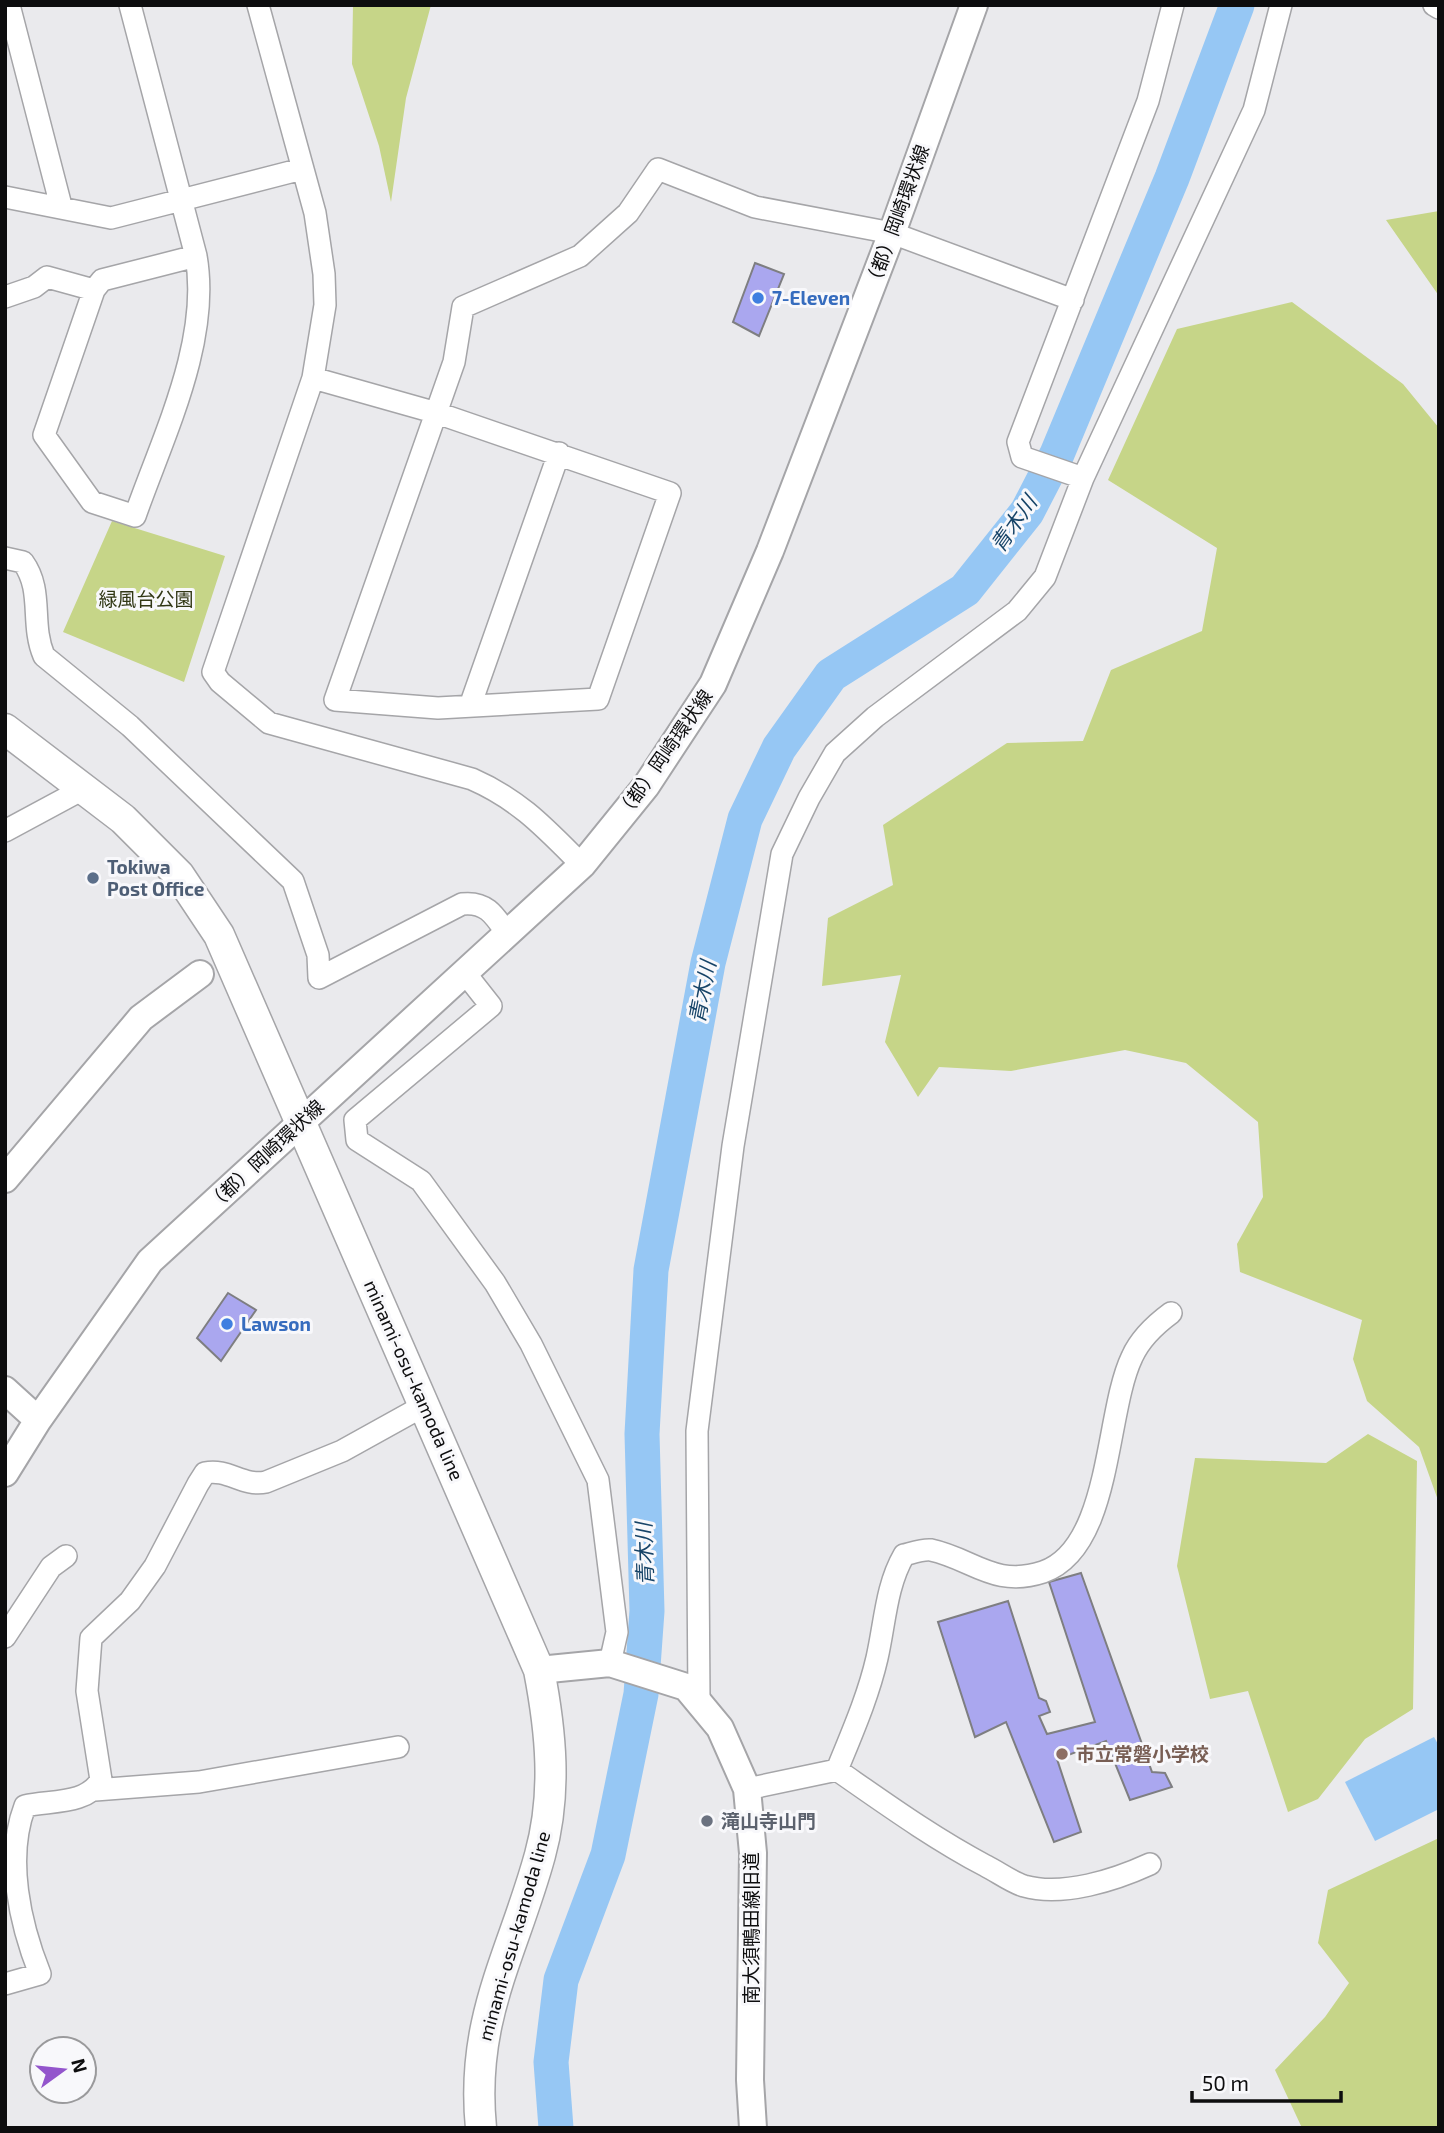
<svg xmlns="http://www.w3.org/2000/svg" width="1444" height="2133" font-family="'Exo 2','Noto Sans JP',sans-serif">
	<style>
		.green { fill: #c6d588 }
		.water { fill: #96c7f4 }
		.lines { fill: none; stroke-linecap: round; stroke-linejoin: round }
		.river { stroke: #96c7f4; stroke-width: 35 }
		.building { fill: #aaa7ef; stroke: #7e7e81; stroke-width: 2 }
		.minor-casing { stroke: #a5a5a8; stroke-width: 24 }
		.tertiary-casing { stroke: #a5a5a8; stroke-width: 30 }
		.secondary-casing { stroke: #a5a5a8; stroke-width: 33 }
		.minor { stroke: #fff; stroke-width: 21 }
		.tertiary { stroke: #fff; stroke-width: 26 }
		.secondary { stroke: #fff; stroke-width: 30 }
		.shop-dot { fill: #3f7fe0; stroke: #f8f8fb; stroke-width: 2.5 }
		.service-dot { fill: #5c6f8a; stroke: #f8f8fb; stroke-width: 2.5 }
		.education-dot { fill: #8d6e63; stroke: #f8f8fb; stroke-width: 2.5 }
		.worship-dot { fill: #6b7280; stroke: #f8f8fb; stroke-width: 2.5 }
		.labels { text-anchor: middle; stroke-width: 6; stroke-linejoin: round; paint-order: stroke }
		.street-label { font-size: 19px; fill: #0d0d0e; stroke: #f8f8fb }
		.shop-label { font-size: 19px; font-weight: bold; fill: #366cbe; stroke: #f8f8fb; text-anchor: start }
		.park-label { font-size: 19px; fill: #313715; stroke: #f8f8fb }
		.service-label { font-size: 19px; font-weight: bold; fill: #4e5e75; stroke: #f8f8fb; text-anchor: start }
		.education-label { font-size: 19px; font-weight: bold; fill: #785e54; stroke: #f8f8fb; text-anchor: start }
		.worship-label { font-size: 19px; font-weight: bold; fill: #5b616d; stroke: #f8f8fb; text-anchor: start }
		.water-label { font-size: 21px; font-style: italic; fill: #174468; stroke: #f8f8fb }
	</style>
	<rect width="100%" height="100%" fill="#eaeaed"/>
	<path class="green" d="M353,5H431L406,98L391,202L379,146L352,64Z
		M1439,211V296L1386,220Z
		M1292,302L1403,384L1439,428V1503L1419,1447L1367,1401L1353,1359L1362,1320L1240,1272L1237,1244L1263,1197L1258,1122L1186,1063L1125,1050L1011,1071L939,1067L918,1097L885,1042L901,975L822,986L828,918L893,885L883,825L1007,743L1083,741L1111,670L1202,631L1217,548L1108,480L1177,329Z
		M112,521L225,556L184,682L63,632Z
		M1368,1434L1417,1461L1413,1709L1365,1739L1318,1799L1288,1812L1248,1691L1210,1699L1177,1566L1195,1458L1326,1463Z
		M1439,1838V2128H1302L1275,2070L1325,2017L1349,1983L1318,1943L1328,1890Z"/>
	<path class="water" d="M1434,1737L1439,1746V1809L1375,1841L1345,1782Z"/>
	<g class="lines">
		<path class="river" d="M556,2128L551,2062L561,1980L608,1855L641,1694L647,1611L642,1434L651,1270L708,963L745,819L779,748L831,675L965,590L1027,512L1057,454L1172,178L1237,5"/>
	</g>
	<path class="building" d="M755,263L784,274L759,336L733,322Z
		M228,1293L256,1310L221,1361L197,1338Z
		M1081,1573L1152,1772L1165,1773L1172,1787L1130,1800L1106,1741L1057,1759L1081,1832L1054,1842L1006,1722L975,1737L938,1622L1008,1601L1039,1698L1046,1701L1050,1712L1039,1716L1047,1734L1095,1722L1049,1582Z"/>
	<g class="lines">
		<g class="minor-casing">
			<path id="minor" d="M9,5L61,206
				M130,5L196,256C211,341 163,436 135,516L92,502L44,435L94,290L102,280L196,256
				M258,5L315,213L324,274L325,305L313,378L213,672L220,682L269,723L472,779C520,800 546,829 582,865
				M1434,5L1439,8
				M5,197L111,218L302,169
				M5,297L34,287L47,277L94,290
				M313,378L437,413L670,493L598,699L438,708L335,700L454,362L463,307L580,256L628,213L658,169L755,207L892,233L1073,300
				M1083,478L1022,457L1018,442L1148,101L1173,5
				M5,558L23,562C44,591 30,623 44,656L130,726L293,881L318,955L319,978L462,904C487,901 495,916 508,935
				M470,706L559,453
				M5,831L83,789
				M465,973L491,1006L355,1120L357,1140L421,1181L495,1283L531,1344L598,1480L617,1632L610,1663
				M5,1637L51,1567L66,1556
				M699,1700L697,1431L733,1146L782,854L809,798L835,753L875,717L1017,611L1045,577L1083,478L1254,110L1281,5
				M837,1770C852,1733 868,1697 877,1658C885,1623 886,1586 904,1555C912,1553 923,1549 931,1550C973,1559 994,1588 1043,1572C1112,1548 1105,1413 1132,1357C1140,1339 1156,1324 1171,1313
				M747,1789L837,1770C886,1804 933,1838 986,1866C998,1872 1011,1882 1024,1886C1063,1897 1115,1880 1150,1864
				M95,1790L199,1782L398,1747
				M5,1984L40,1974C20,1924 5,1858 25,1806C51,1800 86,1805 101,1780L87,1691L91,1638L130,1601L155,1566L198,1484L205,1473C228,1468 243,1487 266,1482L342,1451L425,1405"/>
		</g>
		<g class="tertiary-casing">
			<path id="tertiary" d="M5,1179L141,1018L200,974
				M5,1390L38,1420
				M5,1473L38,1420L150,1261L582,865L646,786L713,684L770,551L892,233L974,5
				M539,1670L610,1663L686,1687L720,1728L747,1789L753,1853L750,2080L753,2128"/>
		</g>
		<g class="secondary-casing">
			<path id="secondary" d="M5,729L123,819L179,875L219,935L539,1670C551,1732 557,1793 540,1855C513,1954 470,2018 481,2128"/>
		</g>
		<use href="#minor" class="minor"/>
		<use href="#tertiary" class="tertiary"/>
		<use href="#secondary" class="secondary"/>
	</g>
	<g class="shop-dot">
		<circle cx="758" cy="298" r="7"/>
		<circle cx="227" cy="1324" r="7"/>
	</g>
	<circle class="service-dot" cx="93" cy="878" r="7"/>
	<circle class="education-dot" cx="1062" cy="1754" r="7"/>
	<circle class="worship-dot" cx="707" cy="1821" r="7"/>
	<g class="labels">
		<g class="street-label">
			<text transform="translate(897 217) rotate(-70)" y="7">（都）岡崎環状線</text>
			<text transform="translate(664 754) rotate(-55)" y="7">（都）岡崎環状線</text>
			<text transform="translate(265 1155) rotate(-43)" y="7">（都）岡崎環状線</text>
			<text transform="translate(414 1380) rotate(66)" y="7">minami-osu-kamoda line</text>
			<text transform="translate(751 1928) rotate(-90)" y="7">南大須鴨田線旧道</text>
			<text transform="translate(514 1936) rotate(-74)" y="7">minami-osu-kamoda line</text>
		</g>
		<g class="shop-label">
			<text x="772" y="305">7-Eleven</text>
			<text x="241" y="1331">Lawson</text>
		</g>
		<g class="park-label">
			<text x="146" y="606">緑風台公園</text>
		</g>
		<g class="service-label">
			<text x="107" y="874">Tokiwa<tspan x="107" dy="22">Post Office</tspan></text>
		</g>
		<g class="education-label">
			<text x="1076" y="1761">市立常磐小学校</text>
		</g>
		<g class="worship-label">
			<text x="721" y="1828">滝山寺山門</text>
		</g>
		<g class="water-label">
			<text transform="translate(1014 524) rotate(-55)" y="7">青木川</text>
			<text transform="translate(703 992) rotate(-79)" y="7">青木川</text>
			<text transform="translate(645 1554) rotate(-92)" y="7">青木川</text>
		</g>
	</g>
	<rect width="1444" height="2133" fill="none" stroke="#0d0d0e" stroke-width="14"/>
	<g transform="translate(63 2070) rotate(75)"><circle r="33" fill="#f8f8fb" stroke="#9a9a9c" stroke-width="2"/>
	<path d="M0-5L12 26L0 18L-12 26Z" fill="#9355cc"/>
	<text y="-10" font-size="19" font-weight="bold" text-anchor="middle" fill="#0d0d0e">N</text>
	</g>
	<path d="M1192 2091v10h149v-10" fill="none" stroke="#0d0d0e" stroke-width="3.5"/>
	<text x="1202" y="2091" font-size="21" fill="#0d0d0e" stroke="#f8f8fb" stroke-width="5" paint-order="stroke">50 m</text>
</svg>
